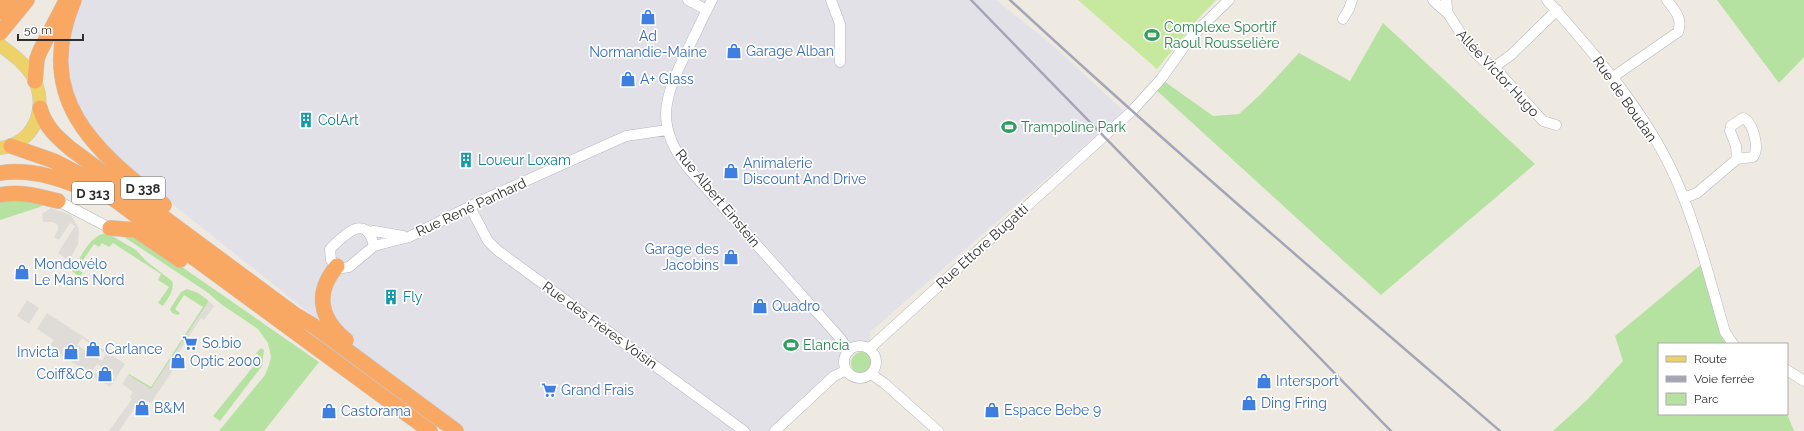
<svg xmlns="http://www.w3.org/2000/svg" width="1804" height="431" font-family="Raleway,sans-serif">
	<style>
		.industrial { fill: #e3e1e8 }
		.green { fill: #b5e2a1 }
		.pitch { fill: #c6e99d }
		.plaza { fill: #dfdcd8; fill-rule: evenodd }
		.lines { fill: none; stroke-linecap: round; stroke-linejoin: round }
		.minor-casing { stroke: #b5b7c0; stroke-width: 11 }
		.major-casing { stroke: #c9c9c9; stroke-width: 14 }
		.highway-casing { stroke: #c9c9c9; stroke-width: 16 }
		.minor { stroke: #fff; stroke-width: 10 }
		.major { stroke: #ecd269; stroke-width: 13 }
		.highway { stroke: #f8a863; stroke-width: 15 }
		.rail { stroke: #a4a6b7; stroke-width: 2.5 }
		.labels { text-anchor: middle; stroke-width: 3.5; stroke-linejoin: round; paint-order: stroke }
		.shield { fill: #fff; stroke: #6d6d6d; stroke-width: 1 }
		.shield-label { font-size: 13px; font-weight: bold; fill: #2e2e2e }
		.leisure-label { font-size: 14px; fill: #27864d; stroke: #fff; text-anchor: start }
		.shop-label { font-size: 14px; fill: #366cbe; stroke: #fff; text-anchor: start }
		.street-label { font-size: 14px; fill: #2e2e2e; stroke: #fff }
		.culture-label { font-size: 14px; fill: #0d838f; stroke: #fff; text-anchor: start }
	</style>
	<rect width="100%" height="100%" fill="#eee9e1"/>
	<path class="industrial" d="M80,0H996L1051,44L1128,115L1101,140L1092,139L870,332V348L862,346L851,349L845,359L846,369L775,431H457L155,190L100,143L68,93L65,48Z"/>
	<path class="green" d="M1717,0H1804V57L1779,83Z
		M1383,23L1535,164L1381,295L1154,88L1161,79L1213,116L1239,114L1260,95L1299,53L1350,81Z
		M0,198L45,204L40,207L0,220Z
		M107,233L136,250L146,261L172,281C175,290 168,298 163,306L158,303L169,287L158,280L161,274L113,243L109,247L102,243L99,247L94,244L77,269L83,273L79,277L72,271C80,259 90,234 107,233Z
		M118,233H133L319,362L264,431H219L265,375L269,365L271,357L268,343L258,329L221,304L207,292Z
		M1703,263C1708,281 1716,332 1727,344H1659V414H1787L1794,431H1553L1587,400L1623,361L1615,336Z
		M187,289L198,293L209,301L151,390L128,375L129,374L151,387L203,307L184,295L175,309L180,313L178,315L172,313L170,309L181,292Z
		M261,348L264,350L262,366L220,421L213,416L261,357L256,353Z
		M851 363a11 11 0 1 1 22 0a11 11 0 1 1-22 0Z"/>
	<path class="pitch" d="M1078,0H1216L1195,22L1157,69Z"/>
	<path class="plaza" d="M51,208L71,215L79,229L78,244L69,261L58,253L75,226L70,223L59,240L54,237L58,230V225L53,222H43L42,214Z
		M27,300L39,308L29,324L17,316Z
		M209,301L214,306L204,320L201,318L169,367L173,370L151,403L145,400L139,401L119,431H109L132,399L130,397L133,392L122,384L128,375L151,389Z
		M47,313L125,364L110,387L57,352L58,350L50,345L54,340L37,329ZM82,338L106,354L102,361L77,345ZM97,364L115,376L111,383L92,371Z"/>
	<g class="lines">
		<g class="minor-casing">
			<path id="minor" d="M688,0L707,10
				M712,0C703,17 695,35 686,53C664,98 654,126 689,169L840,338L849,351
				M831,0L840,24V62
				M1433,0C1437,5 1445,10 1449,15C1460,32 1475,59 1494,67L1543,121L1556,125
				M1446,0L1448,14
				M1547,0C1600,60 1656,123 1684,199C1701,242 1712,288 1725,332L1733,344
				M1343,19L1349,9L1352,0
				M1494,67L1511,55L1557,10
				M1613,77L1678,32C1683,18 1675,11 1667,0
				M1684,198L1697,193L1737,159L1753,157C1760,148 1753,122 1743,118L1731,126L1730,131L1736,146L1737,159
				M58,201L110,228
				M470,207L488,241L497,250L744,431
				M369,232L374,231L403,236
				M374,246C366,212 344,235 330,249L331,260L342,268L349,267L374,246L409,237L485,199L626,136L667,130
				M844 362a16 16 0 1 1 32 0a16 16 0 1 1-32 0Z
				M870,348L1132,111L1161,79L1188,41L1203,25L1229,0
				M1787,370L1804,381
				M871,374L884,383L938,431
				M775,431L834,376L845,371"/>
		</g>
		<g class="major-casing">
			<path id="major" d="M0,45C12,54 26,64 33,77C49,106 35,144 0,148"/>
		</g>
		<g class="highway-casing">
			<path id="highway" d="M74,0C33,98 93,149 164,205
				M0,12L9,0
				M0,33L27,0
				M35,81L37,59L40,51L65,3
				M40,108C45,127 57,137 71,149L294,314L314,326L456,431
				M11,146L54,161L81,175L430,431
				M0,173C32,168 70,180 97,196
				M0,195C21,191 38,196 58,201
				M110,228L136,230L180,260
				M337,266C314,293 320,319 346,340"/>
		</g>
		<use href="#minor" class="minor"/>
		<use href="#major" class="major"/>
		<use href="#highway" class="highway"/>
		<path class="rail" d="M971,0L1391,431
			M1010,0C1170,148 1335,289 1500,431"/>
	</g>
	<defs>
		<g id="shop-bare" transform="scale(1.2)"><path d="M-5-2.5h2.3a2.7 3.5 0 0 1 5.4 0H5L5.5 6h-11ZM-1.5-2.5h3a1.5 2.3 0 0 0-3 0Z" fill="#3f7fe0" stroke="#fff" stroke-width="2.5" paint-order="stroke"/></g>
		<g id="stadium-bare" transform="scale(1.2)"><path d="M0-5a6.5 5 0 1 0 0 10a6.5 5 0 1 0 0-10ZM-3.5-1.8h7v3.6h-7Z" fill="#2e9e5b" stroke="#fff" stroke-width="2.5" paint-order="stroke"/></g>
		<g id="building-bare" transform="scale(1.2)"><path d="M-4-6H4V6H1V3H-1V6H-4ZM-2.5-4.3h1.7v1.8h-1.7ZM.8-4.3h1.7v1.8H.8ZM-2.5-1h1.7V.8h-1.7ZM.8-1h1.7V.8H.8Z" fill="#0f9aa8" stroke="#fff" stroke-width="2.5" paint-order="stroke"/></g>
		<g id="supermarket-bare" transform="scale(1.2)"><path d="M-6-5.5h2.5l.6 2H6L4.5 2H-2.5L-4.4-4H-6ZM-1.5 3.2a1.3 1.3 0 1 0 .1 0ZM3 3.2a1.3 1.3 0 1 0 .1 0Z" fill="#3f7fe0" stroke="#fff" stroke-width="2.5" paint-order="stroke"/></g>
	</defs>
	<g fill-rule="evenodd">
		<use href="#shop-bare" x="648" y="17"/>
		<use href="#stadium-bare" x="1152" y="35"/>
		<use href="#shop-bare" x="734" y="51"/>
		<use href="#shop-bare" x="628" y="79"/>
		<use href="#building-bare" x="306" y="120"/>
		<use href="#stadium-bare" x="1009" y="127"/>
		<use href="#building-bare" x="466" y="160"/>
		<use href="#shop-bare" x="731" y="171"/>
		<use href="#shop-bare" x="731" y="257"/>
		<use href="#shop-bare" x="22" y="272"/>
		<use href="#building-bare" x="391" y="297"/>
		<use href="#shop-bare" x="760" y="306"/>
		<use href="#supermarket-bare" x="190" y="343"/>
		<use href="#stadium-bare" x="791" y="345"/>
		<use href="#shop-bare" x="93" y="349"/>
		<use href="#shop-bare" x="71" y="352"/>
		<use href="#shop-bare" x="178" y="361"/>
		<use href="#shop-bare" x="105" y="374"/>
		<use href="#shop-bare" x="1264" y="381"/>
		<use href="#supermarket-bare" x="549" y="390"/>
		<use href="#shop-bare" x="1249" y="403"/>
		<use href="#shop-bare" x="142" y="408"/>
		<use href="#shop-bare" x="992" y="410"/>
		<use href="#shop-bare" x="329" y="411"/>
	</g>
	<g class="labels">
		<g class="shield">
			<rect x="121" y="177" width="44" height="22" rx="3"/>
			<rect x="72" y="182" width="42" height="22" rx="3"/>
		</g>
		<g class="shield-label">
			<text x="143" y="193">D 338</text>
			<text x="93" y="198">D 313</text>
		</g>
		<g class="leisure-label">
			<text x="1164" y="32">Complexe Sportif<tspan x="1164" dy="16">Raoul Rousselière</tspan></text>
			<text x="1021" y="132">Trampoline Park</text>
			<text x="803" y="350">Elancia</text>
		</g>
		<g class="shop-label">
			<text x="648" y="41" text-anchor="middle">Ad<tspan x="648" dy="16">Normandie-Maine</tspan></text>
			<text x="746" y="56">Garage Alban</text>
			<text x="640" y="84">A+ Glass</text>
			<text x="743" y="168">Animalerie<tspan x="743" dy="16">Discount And Drive</tspan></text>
			<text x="719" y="254" text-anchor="end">Garage des<tspan x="719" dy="16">Jacobins</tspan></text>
			<text x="34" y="269">Mondovélo<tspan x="34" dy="16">Le Mans Nord</tspan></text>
			<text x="772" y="311">Quadro</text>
			<text x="202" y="348">So.bio</text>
			<text x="105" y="354">Carlance</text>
			<text x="59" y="357" text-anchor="end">Invicta</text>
			<text x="190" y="366">Optic 2000</text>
			<text x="93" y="379" text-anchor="end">Coiff&amp;Co</text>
			<text x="1276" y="386">Intersport</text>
			<text x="561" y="395">Grand Frais</text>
			<text x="1261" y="408">Ding Fring</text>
			<text x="154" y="413">B&amp;M</text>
			<text x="1004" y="415">Espace Bebe 9</text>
			<text x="341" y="416">Castorama</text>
		</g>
		<g class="street-label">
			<text transform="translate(1498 73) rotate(47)" y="5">Allée Victor Hugo</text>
			<text transform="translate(1625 99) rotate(55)" y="5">Rue de Boudan</text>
			<text transform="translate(718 198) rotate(50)" y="5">Rue Albert Einstein</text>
			<text transform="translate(471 207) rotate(-25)" y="5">Rue René Panhard</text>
			<text transform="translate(982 246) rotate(-42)" y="5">Rue Ettore Bugatti</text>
			<text transform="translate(600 325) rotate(36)" y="5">Rue des Frères Voisin</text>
		</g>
		<g class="culture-label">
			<text x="318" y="125">ColArt</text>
			<text x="478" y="165">Loueur Loxam</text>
			<text x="403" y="302">Fly</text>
		</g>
	</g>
	<rect x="1658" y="343" width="130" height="72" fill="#ffffff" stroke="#ababab"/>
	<rect x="1666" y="356" width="20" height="6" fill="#ecd269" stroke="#ababab"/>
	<text x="1694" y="363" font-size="12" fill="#2e2e2e">Route</text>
	<rect x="1666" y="376" width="20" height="6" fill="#a4a6b7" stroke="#ababab"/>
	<text x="1694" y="383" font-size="12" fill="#2e2e2e">Voie ferrée</text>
	<rect x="1666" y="393" width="20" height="12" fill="#b5e2a1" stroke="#ababab"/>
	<text x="1694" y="403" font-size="12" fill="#2e2e2e">Parc</text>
	<path d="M18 34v6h65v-6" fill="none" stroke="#2e2e2e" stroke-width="2"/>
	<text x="24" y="34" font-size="12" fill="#2e2e2e" stroke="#ffffff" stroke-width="3" paint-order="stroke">50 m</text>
</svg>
